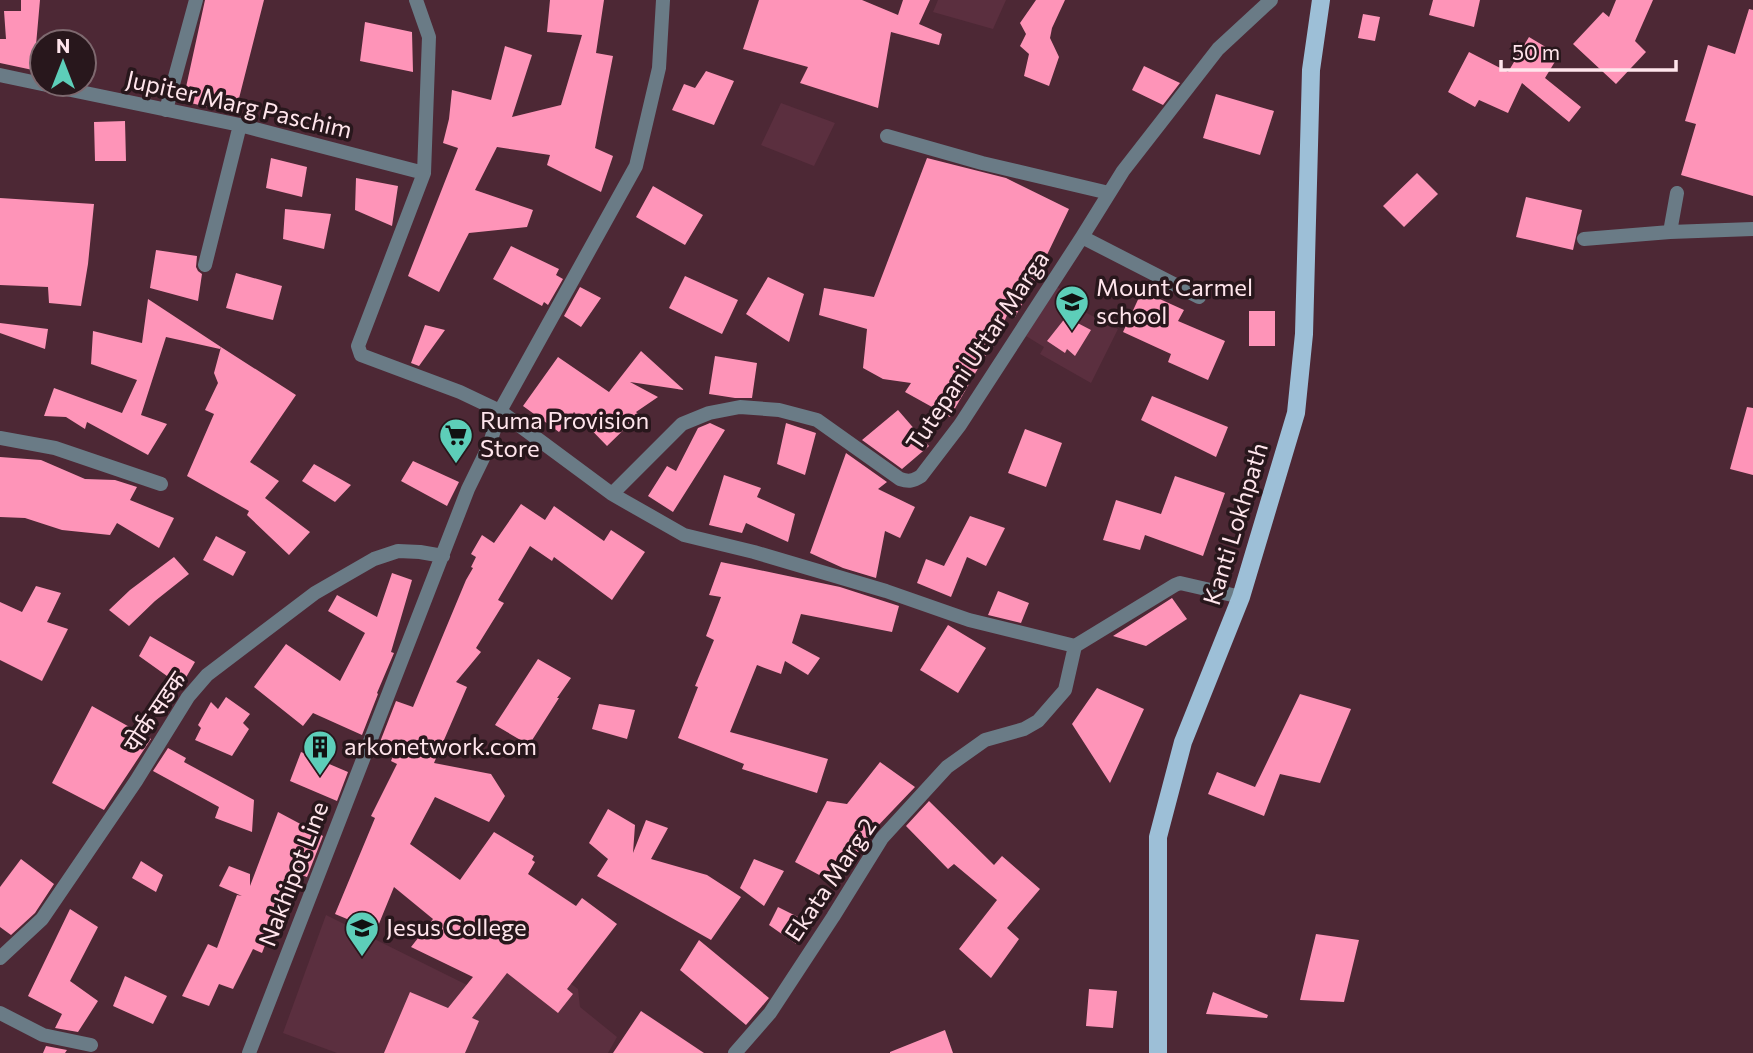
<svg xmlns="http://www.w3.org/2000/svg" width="1753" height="1053" font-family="Commissioner,'Noto Sans Devanagari',sans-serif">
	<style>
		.built { fill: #5b2f3f }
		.building { fill: #fe94b8 }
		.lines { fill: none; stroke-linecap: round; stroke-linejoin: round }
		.minor { stroke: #6a7b86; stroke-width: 14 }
		.primary { stroke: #9dbfd7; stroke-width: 18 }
		.labels { text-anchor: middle; stroke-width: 7; stroke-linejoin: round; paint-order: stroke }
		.street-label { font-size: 24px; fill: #ffe5ec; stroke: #28171c }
		.poi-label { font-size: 24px; fill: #ffe5ec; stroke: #28171c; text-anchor: start }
	</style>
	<rect width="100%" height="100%" fill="#4d2835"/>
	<path class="built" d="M938,0H1006L993,29L933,12Z
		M781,103L835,123L814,166L761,145Z
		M1056,287L1080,298L1075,307L1118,329L1091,383L1040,354L1044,347L1026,336Z
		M326,915L467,985L500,932L578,989L580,1007L617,1037L608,1053H337L283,1033Z"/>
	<path class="building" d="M21,0H40L36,45H42V72L0,63V39H6L4,11H21Z
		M205,0H264L235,114L183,101Z
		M550,0H604L596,53L613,56L595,148L613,156L601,192L547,165L550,155L497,147L475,190L533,210L527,227L469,233L439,292L408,276L458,148L443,143L449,119L452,90L491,100L505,46L532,55L512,117L561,105L582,35L547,32Z
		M759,0H862L898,15L903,0H930L919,24L942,34L939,45L891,32L878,108L800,83L808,67L743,49Z
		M1036,0H1065L1052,28L1050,38L1059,57L1049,86L1024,76L1029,54L1020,46L1026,34L1020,23Z
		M1433,0H1480L1474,27L1429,15Z
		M1616,0H1653L1635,41L1646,52L1616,84L1573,44L1603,12L1609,17Z
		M1749,9L1753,10V196L1681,175L1696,124L1685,121L1708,45L1735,54Z
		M1363,14L1380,17L1375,41L1358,38Z
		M365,22L412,32L413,72L360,61Z
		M1529,37L1559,55L1545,78L1581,107L1569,122L1522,83L1508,113L1479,100L1475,107L1448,92L1469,52L1508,72Z
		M1144,66L1180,83L1163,105L1132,90Z
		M706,71L734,81L714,125L672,110L684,84L695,88Z
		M1216,94L1274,111L1260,155L1203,138Z
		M125,121L126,161H95L94,122Z
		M271,158L307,167L302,197L266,188Z
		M927,158L1006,178L1069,209L1033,284L1015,317L1008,313L993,347L991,346L950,417L905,392L911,383L883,379L863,368L867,329L819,315L824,288L874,297Z
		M1417,173L1438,194L1404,227L1383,206Z
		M356,178L398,186L392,226L355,210Z
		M653,186L703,215L685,245L636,217Z
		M1526,197L1582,210L1573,250L1516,237Z
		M0,198L94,204L88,264L81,306L49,303L48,287L0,285Z
		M285,209L331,214L324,249L283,239Z
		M511,246L559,269L556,275L563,279L548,305L544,302L542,306L493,279Z
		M156,250L197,256L196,267L198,271L202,274L198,301L150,288Z
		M236,273L282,286L273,320L226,308Z
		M685,276L738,300L722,334L669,308Z
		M768,277L804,294L789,342L746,314Z
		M580,287L601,298L581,327L564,316Z
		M1142,291L1184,310L1178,321L1225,341L1208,380L1168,362L1171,354L1123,332Z
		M148,299L221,347L220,349L166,337L141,415L167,424L148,455L87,422L85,429L66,417L44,416L54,388L122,413L137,380L91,364L93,331L142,343Z
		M1249,311H1275V346H1249Z
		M1066,317L1091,330L1075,356L1067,349L1065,353L1047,341Z
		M0,323L48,329L45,349L0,333Z
		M425,325L445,330L419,366L411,363Z
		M221,347L296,395L250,462L279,481L265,498L310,532L289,555L247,515L249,511L187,476L214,414L205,410L218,383L214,373Z
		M641,351L684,390L630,382L658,397L636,412L639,415L607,446L574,412L559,432L523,406L558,357L609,392Z
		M715,356L757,363L752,398H735L709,394Z
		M1152,396L1228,427L1216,457L1141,420Z
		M1747,407L1753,408V475L1730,469Z
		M898,410L929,446L902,469L862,440Z
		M710,423L725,430L673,512L648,496L667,466L676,471L698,428Z
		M786,423L816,433L805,475L777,464Z
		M1025,429L1062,443L1046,487L1008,473Z
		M846,453L887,482L878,489L915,507L900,538L885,531L876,578L843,568L810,553Z
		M0,457L41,460L85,479L115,480L137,487L130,500L174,518L159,548L117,523L110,535L62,530L25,518L0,517Z
		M413,461L459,482L447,506L401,481Z
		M314,464L351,485L335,502L302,481Z
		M724,475L761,488L757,497L795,514L788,542L746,523L742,533L709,525Z
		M1175,476L1225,493L1203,556L1145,535L1140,550L1103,540L1116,500L1161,514Z
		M521,504L545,520L554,506L604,541L611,530L645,552L612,600L554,557L552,561L530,546L498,600L504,603L476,648L481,652L456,682L467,687L434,763L491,774L505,796L489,822L435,797L410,844L460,880L494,832L534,856L532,860L535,862L528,874L576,906L582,898L617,924L567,989L573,994L558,1013L507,973L472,1018L479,1021L465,1053H384L410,992L448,1008L473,977L411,947L433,919L394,887L376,931L335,914L375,818L371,816L397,764L391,761L396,749L380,742L396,701L413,707L466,580L473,568L471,567L476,557L471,554L482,535L494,543Z
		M970,516L1005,528L986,566L967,557L951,597L917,583L926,559L944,566Z
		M216,536L246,552L233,576L203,560Z
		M174,557L189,574L155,601L129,626L109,610L130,590Z
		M721,562L840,587L899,606L892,632L801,614L792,643L820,658L808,675L785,661L781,674L757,665L730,732L828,759L817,793L742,769L744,764L678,738L698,687L695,686L714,640L706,636L721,597L709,595Z
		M392,573L412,580L391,652L394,653L377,693L378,694L362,735L313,713L303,726L254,687L286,644L340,681L365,633L328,611L337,595L377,617Z
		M36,586L61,593L47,622L68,629L42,681L0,660V602L22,612Z
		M998,591L1029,603L1021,623L988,615Z
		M1172,598L1187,619L1146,646L1113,636Z
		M948,625L986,648L958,693L920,670Z
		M150,636L195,662L181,686L139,656Z
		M538,659L571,678L557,698H559L529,745L495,725Z
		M1097,688L1144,709L1110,783L1072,724Z
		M1300,694L1351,709L1320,783L1280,774L1264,816L1208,794L1217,772L1255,787Z
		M226,697L250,714L243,723L249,729L232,756L195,740L201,728L198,725L211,702L218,709Z
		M599,704L635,710L627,739L592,729Z
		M92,706L151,739L104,810L52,783Z
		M168,748L186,758L184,762L254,800L252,832L215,818L219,807L153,771Z
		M301,752L348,772L337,801L290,781Z
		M880,762L915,787L872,832L836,884L795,862L827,801L847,804Z
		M929,801L994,865L1002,856L1040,889L1007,928L1019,939L991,978L959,949L997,900L954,864L948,869L906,826Z
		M608,809L635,825L633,853L646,820L668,828L651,859L707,875L741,897L711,940L597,876L608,859L589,843Z
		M278,812L323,836L307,877L293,872L262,953L253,949L233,989L219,984L209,1006L182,996L208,944L217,948L237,895L242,896L219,886L229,866L250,874V886Z
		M21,859L54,884L35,913L11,935L0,927V887Z
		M754,859L784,871L764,906L740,888Z
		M141,861L163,875L156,892L132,878Z
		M778,907L810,923L796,944L769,925Z
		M70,909L98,927L70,981L98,1001L78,1032L55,1028L62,1014L28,996Z
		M1316,934L1359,940L1344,1002L1300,1000Z
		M699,940L769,998L746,1025L680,970Z
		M125,976L167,996L153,1024L113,1006Z
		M1089,989L1117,991L1113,1028L1086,1026Z
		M1213,992L1268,1015L1267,1018L1206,1014Z
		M641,1011L704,1053H613Z
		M945,1030L953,1053H890V1052Z
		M46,1046L67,1050L65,1053H43Z"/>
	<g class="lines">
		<path class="minor" d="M663,0L659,68L636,166L500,411L612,494L684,535L754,552L886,591L969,620L1075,646
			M0,75L42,84
			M42,84L240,125L424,173
			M166,110L196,0
			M887,136L982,163L1109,193
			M1670,232L1753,229
			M1082,237L1199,297
			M1584,239L1670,232L1677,193
			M205,265L240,125
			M0,438L55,448L161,484
			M612,494L682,424L709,413L740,407L779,410L817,420L900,479C909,482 913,481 921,476L960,425L1082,237L1123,171L1218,49L1271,0
			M0,958L42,919L136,781L188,697L207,675L315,593L374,559L398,551L420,552L443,556
			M0,1013L43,1035L91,1045
			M249,1053L468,489L489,446L500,411L460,392L361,355L358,346L424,173L429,37L416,0
			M735,1053L770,1013L833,917L882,838L947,767L985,740L1024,729L1038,721L1065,690L1075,646L1175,585L1180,583L1241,597"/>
		<path class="primary" d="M1158,1053V837L1183,742L1241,597L1296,413L1304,334L1311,70L1321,0"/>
	</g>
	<defs>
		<g id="school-pin" transform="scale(1.75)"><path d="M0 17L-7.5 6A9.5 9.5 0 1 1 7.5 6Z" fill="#5dceb9" stroke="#28171c"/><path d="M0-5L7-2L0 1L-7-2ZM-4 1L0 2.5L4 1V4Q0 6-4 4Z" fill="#111"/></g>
		<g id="supermarket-pin" transform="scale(1.75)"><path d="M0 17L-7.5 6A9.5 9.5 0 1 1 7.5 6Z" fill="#5dceb9" stroke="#28171c"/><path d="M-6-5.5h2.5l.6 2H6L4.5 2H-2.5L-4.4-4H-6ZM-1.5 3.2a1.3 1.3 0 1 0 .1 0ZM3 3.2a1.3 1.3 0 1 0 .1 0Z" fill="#111"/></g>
		<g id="building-pin" transform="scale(1.75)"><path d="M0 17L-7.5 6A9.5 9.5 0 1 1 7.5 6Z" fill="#5dceb9" stroke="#28171c"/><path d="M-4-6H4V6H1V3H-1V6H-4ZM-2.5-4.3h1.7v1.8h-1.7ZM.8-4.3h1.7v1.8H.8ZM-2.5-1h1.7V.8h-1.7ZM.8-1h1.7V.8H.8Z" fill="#111"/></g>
		<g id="university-pin" transform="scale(1.75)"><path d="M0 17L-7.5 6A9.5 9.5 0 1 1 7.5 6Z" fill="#5dceb9" stroke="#28171c"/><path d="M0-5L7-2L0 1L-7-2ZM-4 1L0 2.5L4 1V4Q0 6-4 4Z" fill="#111"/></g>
	</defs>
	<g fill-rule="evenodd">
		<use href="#school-pin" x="1072" y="302"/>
		<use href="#supermarket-pin" x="456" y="435"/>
		<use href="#building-pin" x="320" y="747"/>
		<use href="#university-pin" x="362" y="928"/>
	</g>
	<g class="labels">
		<g class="street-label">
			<text transform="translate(239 105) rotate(13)" y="8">Jupiter Marg Paschim</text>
			<text transform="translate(978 351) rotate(-56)" y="8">Tutepani Uttar Marga</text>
			<text transform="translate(1236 524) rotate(-73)" y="8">Kanti Lokhpath</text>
			<text transform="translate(155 712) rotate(-56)" y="8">योर्क सडक</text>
			<text transform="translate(294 874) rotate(-69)" y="8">Nakhipot Line</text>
			<text transform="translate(831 880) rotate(-56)" y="8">Ekata Marg 2</text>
		</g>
		<g class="poi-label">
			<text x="1096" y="296">Mount Carmel<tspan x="1096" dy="28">school</tspan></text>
			<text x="480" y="429">Ruma Provision<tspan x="480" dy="28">Store</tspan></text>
			<text x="344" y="755">arkonetwork.com</text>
			<text x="386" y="936">Jesus College</text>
		</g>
	</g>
	<g transform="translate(63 63)"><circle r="33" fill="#28171c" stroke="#7e696f" stroke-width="2"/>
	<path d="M0-5L12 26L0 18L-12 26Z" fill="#5dceb9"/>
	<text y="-10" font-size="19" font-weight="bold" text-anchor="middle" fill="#ffe5ec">N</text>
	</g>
	<path d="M1501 60v10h175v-10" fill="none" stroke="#ffe5ec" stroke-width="3.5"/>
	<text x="1512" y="60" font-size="21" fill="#ffe5ec" stroke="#28171c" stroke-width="5" paint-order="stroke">50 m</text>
</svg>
